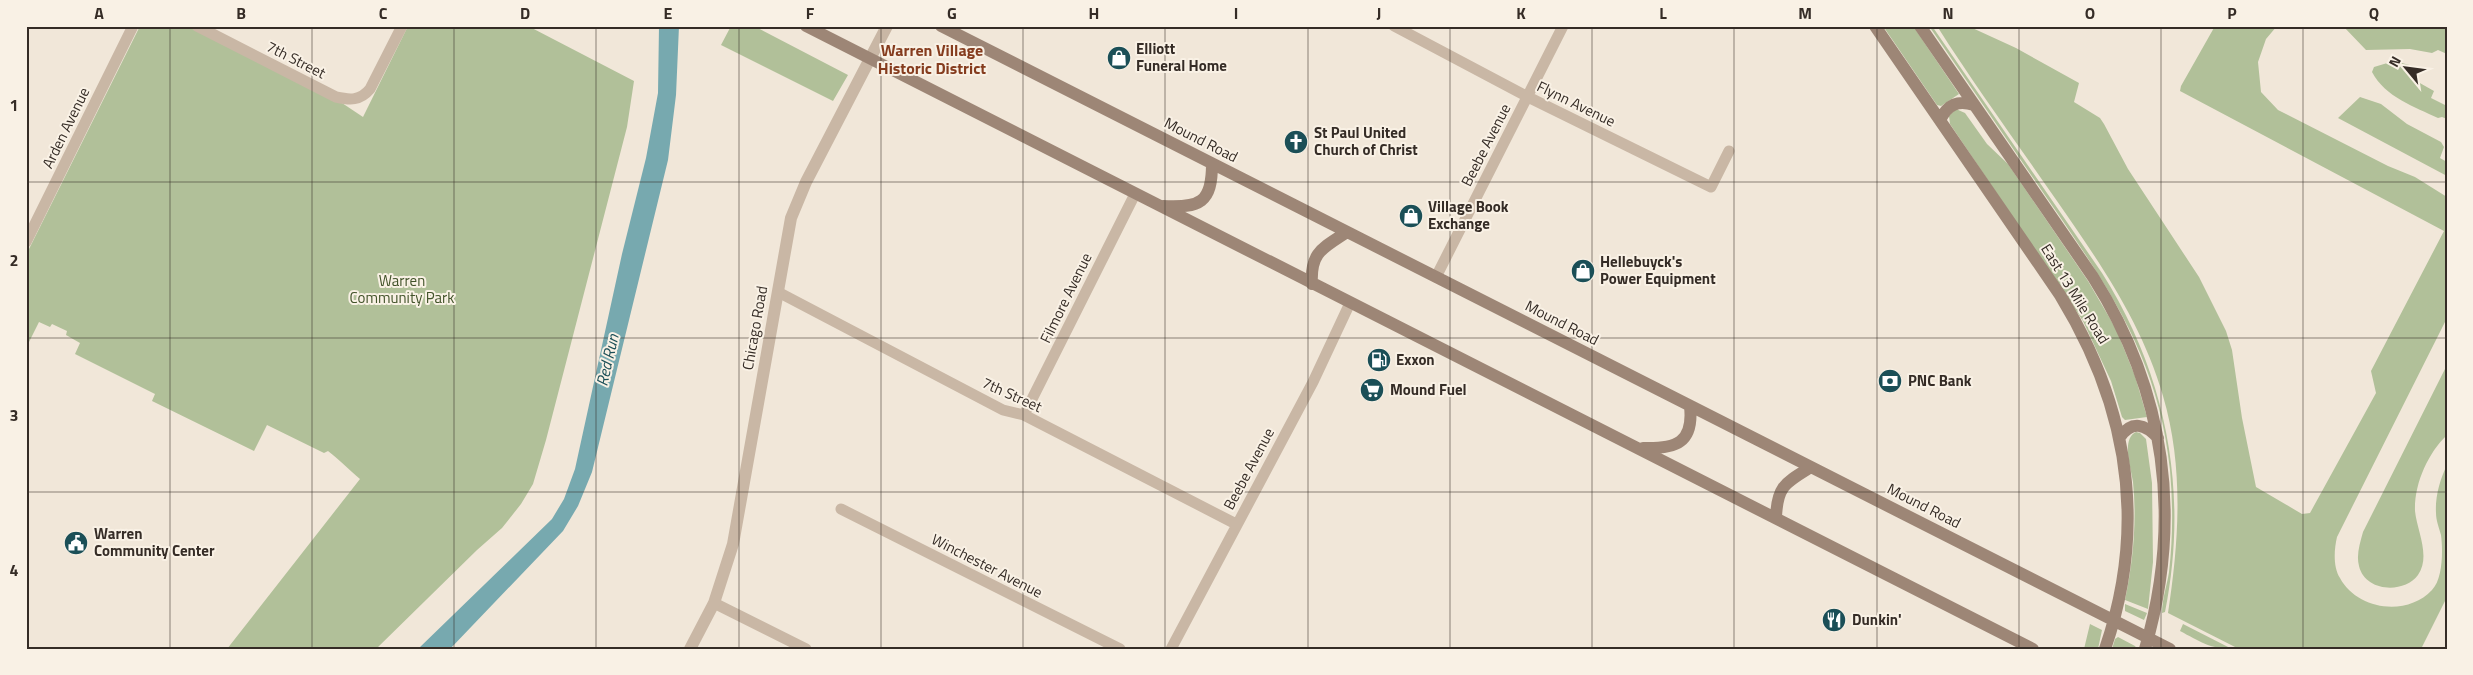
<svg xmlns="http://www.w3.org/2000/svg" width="2473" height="675" font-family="'Titillium Web',sans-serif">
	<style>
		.green { fill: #b1c099 }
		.water { fill: #77a9af }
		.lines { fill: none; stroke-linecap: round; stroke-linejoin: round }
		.minor { stroke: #c9b7a5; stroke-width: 11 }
		.tertiary { stroke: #c9b7a5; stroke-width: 12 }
		.secondary { stroke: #9d8676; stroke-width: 12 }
		.grid { fill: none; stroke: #352c26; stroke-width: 1; stroke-opacity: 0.55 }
		.labels { text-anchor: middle; stroke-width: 4; stroke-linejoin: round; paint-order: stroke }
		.poi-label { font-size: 15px; font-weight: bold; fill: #352c26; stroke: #f9f1e5; text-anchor: start }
		.street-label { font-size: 15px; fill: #352c26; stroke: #f9f1e5 }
		.park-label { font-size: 15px; fill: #42532a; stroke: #f9f1e5 }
		.neighbourhood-label { font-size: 16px; font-weight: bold; fill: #853c1e; stroke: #f9f1e5 }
		.water-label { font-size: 16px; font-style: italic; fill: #1b4f57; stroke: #f9f1e5 }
		.neatline { fill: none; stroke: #352c26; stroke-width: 2 }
		.grid-label { font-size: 16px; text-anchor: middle; font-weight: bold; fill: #352c26 }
	</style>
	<rect width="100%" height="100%" fill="#f1e7d9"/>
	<path class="green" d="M140,26H192L339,101L363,117L408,26H528L634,81L627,127L546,440L533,484L521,504L502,528L477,550L376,649H227L360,479C349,470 340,460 328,451L324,453L267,425L254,451L152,401L155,394L75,354L80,343L66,335L67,331L52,324L50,327L39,322L26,348V255Z
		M731,26H754L848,75L833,101L721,45Z
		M1883,26H1913L1959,94L1941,106L1937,105Z
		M1929,26H1932L2102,273C2167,376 2189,492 2165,612L2162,613C2162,599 2167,585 2169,572C2173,538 2173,504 2170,470C2158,353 2104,281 2040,188C2003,134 1966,80 1929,26Z
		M1937,26H1968L2016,48L2079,83L2074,102L2100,118L2104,124L2128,169L2199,277L2226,331L2232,350L2242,418L2256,487L2302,514L2310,513L2376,393L2371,371L2444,231L2180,91L2181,86L2215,26H2277L2266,39L2258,62L2261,92L2278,110L2388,166L2415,177L2447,197V318L2337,537C2334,550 2333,567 2340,578C2357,610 2407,617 2432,590C2443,579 2443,550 2441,535C2439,528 2436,520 2436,513C2435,497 2440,479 2447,465V597L2421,649H2239L2168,613C2179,541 2184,467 2163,396C2142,323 2100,263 2057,201C2017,143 1975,86 1937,26Z
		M2343,26H2447V54L2438,50L2432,53L2410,49L2366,50Z
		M2394,61L2421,68L2417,76L2418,82L2434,91L2431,98L2447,106V119L2442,117L2438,118C2415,107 2385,97 2372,72L2374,67Z
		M2360,97L2381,104L2407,124L2441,142L2444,147L2440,158L2447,162V176L2338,118Z
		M1956,109L1965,113L1987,144L2008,164L2088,281L2116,329L2135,376L2147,417L2125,420L2122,417L2111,381L2083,321L1950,124L1949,116Z
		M2447,365V435C2428,453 2414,484 2415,511C2417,531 2431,556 2418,575C2404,594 2365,592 2359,566C2356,555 2360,543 2363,532Z
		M2136,432L2140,433L2146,439L2152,483L2153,562L2148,609L2125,600C2133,562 2137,521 2133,482C2131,468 2121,439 2136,432Z
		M2125,604L2147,613L2144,620L2125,611Z
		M2090,624L2102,630L2098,649H2084Z
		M2183,624L2232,649C2210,649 2199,641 2180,631Z
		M2118,637L2135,646L2137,649H2112L2115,639Z"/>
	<path class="water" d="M659,26H679L676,95L668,160L592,472L578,506L563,531L450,649H418L552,519L564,499L575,469L622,254L646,158L658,93Z"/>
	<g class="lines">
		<path class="minor" d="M197,26L336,97C350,100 360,101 370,89L402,26
			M1394,26L1528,97L1711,187L1729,151
			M26,242L133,26
			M1436,277L1563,26
			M778,292L1003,410L1024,415L1236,524
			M1024,415L1135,194
			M841,509L1120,649
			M714,603L806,649
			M1171,649L1313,382L1350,303"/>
		<path class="tertiary" d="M690,649L714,603L733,544L791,218L806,182L887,26"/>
		<path class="secondary" d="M806,26L2033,649
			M941,26L2170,649
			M1875,26L2060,295C2128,406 2148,524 2105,649
			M1920,26L2093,277C2166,392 2183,519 2145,649
			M1940,120C1948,104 1958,100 1974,105
			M1163,206C1200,208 1212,203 1212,164
			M1312,284C1310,252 1323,248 1347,232
			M2120,437C2132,420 2145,424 2158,438
			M1643,448C1676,449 1694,443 1690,406
			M1776,518C1777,486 1785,483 1811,467"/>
	</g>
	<path class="grid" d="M170,26V649M312,26V649M454,26V649M596,26V649M739,26V649M881,26V649M1023,26V649M1165,26V649M1308,26V649M1450,26V649M1592,26V649M1734,26V649M1877,26V649M2019,26V649M2161,26V649M2303,26V649M26,182H2447M26,338H2447M26,492H2447"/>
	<defs>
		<g id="shop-disc" transform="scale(1.25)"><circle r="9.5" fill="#1b4f57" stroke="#f9f1e5"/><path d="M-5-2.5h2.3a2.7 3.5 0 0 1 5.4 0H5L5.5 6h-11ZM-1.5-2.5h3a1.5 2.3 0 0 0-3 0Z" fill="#fff"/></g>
		<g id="church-disc" transform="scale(1.25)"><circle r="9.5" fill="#1b4f57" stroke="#f9f1e5"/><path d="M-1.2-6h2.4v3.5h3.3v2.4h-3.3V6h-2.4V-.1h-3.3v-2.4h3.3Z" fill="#fff"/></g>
		<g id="fuel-disc" transform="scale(1.25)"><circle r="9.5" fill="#1b4f57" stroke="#f9f1e5"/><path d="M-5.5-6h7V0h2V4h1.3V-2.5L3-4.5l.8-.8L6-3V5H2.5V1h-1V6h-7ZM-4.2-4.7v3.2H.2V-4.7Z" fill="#fff"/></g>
		<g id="bank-disc" transform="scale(1.25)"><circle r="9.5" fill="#1b4f57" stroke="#f9f1e5"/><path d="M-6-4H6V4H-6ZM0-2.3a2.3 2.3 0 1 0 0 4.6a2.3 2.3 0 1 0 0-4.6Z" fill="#fff"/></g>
		<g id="supermarket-disc" transform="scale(1.25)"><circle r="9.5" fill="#1b4f57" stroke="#f9f1e5"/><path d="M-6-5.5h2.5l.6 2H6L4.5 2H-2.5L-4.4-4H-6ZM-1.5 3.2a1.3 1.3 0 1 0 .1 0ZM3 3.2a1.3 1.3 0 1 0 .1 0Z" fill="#fff"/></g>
		<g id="civic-disc" transform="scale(1.25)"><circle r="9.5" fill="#1b4f57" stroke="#f9f1e5"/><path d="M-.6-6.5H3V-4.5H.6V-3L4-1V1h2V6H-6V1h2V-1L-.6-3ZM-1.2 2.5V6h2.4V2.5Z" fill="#fff"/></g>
		<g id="restaurant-disc" transform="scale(1.25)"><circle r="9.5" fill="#1b4f57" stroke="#f9f1e5"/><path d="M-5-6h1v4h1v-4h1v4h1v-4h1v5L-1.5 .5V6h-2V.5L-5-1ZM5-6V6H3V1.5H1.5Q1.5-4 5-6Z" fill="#fff"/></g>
	</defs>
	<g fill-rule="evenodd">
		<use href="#shop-disc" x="1119" y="58"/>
		<use href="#church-disc" x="1296" y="142"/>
		<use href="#shop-disc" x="1411" y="216"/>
		<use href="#shop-disc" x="1583" y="271"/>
		<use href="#fuel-disc" x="1379" y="360"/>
		<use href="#bank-disc" x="1890" y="381"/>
		<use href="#supermarket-disc" x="1372" y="390"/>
		<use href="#civic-disc" x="76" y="543"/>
		<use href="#restaurant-disc" x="1834" y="620"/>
	</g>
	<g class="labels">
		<g class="poi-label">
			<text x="1136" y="54">Elliott<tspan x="1136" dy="17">Funeral Home</tspan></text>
			<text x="1314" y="138">St Paul United<tspan x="1314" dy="17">Church of Christ</tspan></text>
			<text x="1428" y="212">Village Book<tspan x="1428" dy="17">Exchange</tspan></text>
			<text x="1600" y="267">Hellebuyck's<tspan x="1600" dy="17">Power Equipment</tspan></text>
			<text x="1396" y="365">Exxon</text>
			<text x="1908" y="386">PNC Bank</text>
			<text x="1390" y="395">Mound Fuel</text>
			<text x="94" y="539">Warren<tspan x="94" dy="17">Community Center</tspan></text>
			<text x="1852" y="625">Dunkin'</text>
		</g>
		<g class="street-label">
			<text transform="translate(296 60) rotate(27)" y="5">7th Street</text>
			<text transform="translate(1576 104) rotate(26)" y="5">Flynn Avenue</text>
			<text transform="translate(66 128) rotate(-64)" y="5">Arden Avenue</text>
			<text transform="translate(1201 140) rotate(27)" y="5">Mound Road</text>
			<text transform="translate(1486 145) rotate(-63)" y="5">Beebe Avenue</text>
			<text transform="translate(2075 294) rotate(58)" y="5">East 13 Mile Road</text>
			<text transform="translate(1066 298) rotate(-64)" y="5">Filmore Avenue</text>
			<text transform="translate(1562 323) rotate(27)" y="5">Mound Road</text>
			<text transform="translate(755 328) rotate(-80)" y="5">Chicago Road</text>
			<text transform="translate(1012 395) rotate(24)" y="5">7th Street</text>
			<text transform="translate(1249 469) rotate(-62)" y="5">Beebe Avenue</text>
			<text transform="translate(1924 506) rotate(27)" y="5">Mound Road</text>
			<text transform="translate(987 566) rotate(27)" y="5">Winchester Avenue</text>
		</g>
		<g class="park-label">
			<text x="402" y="286">Warren<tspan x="402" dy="17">Community Park</tspan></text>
		</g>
		<g class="neighbourhood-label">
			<text x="932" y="56">Warren Village<tspan x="932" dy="18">Historic District</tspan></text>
		</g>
		<g class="water-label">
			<text transform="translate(607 360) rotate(-77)" y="6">Red Run</text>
		</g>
	</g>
	<rect width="2473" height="675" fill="none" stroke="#f9f1e5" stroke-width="55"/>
	<g transform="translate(2406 68) rotate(299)" stroke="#f9f1e5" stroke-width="4" paint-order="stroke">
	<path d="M0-4L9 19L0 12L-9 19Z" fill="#352c26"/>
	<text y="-8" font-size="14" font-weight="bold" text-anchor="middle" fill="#352c26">N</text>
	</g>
	<rect x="28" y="28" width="2418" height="620" class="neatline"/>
	<g class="grid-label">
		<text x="99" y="19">A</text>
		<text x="241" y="19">B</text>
		<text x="383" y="19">C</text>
		<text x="525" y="19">D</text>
		<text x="668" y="19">E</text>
		<text x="810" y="19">F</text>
		<text x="952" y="19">G</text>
		<text x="1094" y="19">H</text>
		<text x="1236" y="19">I</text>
		<text x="1379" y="19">J</text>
		<text x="1521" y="19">K</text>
		<text x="1663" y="19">L</text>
		<text x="1805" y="19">M</text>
		<text x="1948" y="19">N</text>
		<text x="2090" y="19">O</text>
		<text x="2232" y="19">P</text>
		<text x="2374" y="19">Q</text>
		<text x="14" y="111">1</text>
		<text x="14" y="266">2</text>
		<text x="14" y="421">3</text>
		<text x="14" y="576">4</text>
	</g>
</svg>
